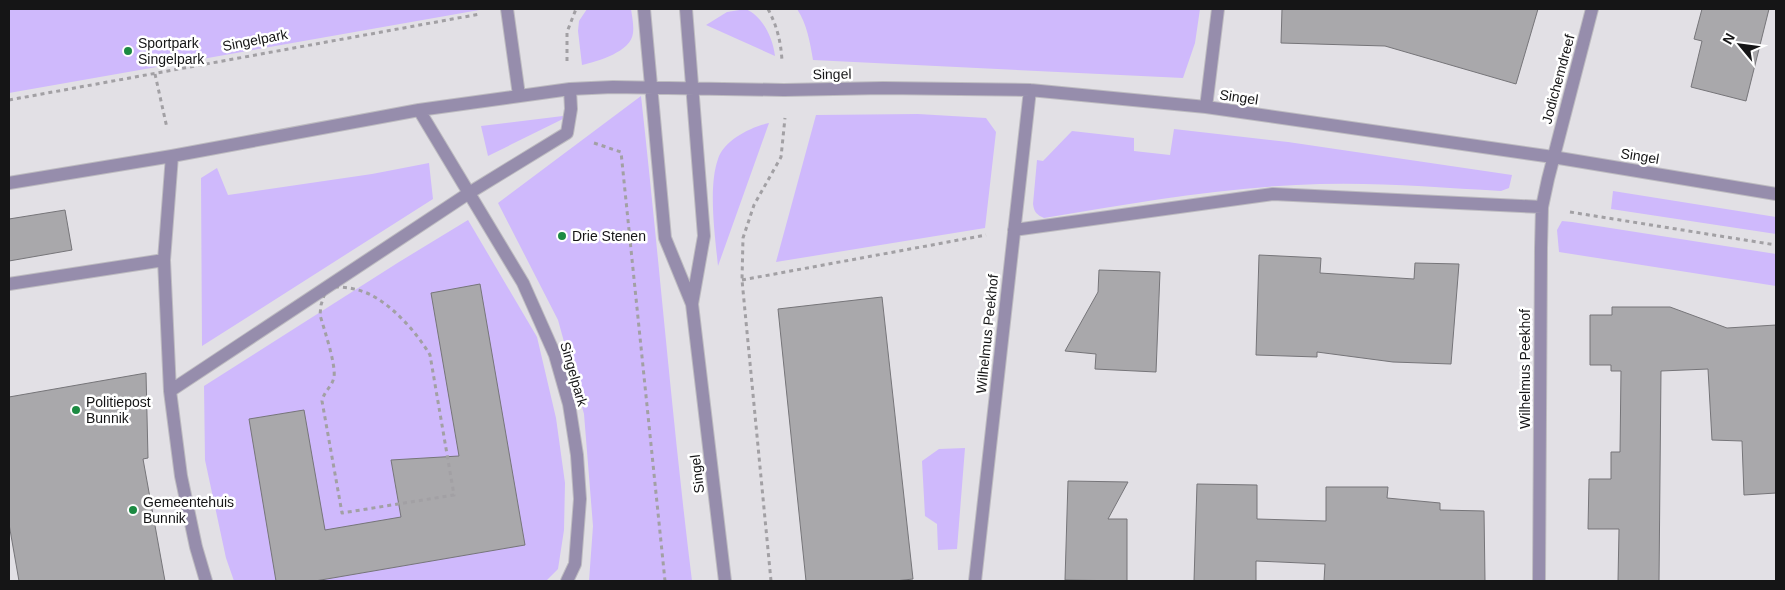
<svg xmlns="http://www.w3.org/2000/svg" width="1785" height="590" font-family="Helvetica,sans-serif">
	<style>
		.green { fill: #cfb9fc }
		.building { fill: #a9a8ab; stroke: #767579 }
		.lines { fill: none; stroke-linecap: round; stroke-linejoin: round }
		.minor-casing { stroke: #bdbbc0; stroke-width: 14 }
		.path { stroke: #a2a0a4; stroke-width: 3; stroke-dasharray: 4 4; stroke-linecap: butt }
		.minor { stroke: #968dac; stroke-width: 12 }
		.poi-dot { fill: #1c8a42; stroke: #fff; stroke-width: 2 }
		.labels { text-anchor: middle; stroke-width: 5; stroke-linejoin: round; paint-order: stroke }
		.street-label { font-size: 14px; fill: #151516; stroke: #fff }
		.poi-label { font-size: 14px; fill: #151516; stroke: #fff; text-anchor: start }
	</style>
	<rect width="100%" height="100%" fill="#e2e0e5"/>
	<path class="green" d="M9,9H485L9,93Z
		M587,9H631C632,16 634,25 633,33C631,52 598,61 582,65L578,31L579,21Z
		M746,9C763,17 773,38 775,56L706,25L727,12Z
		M797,9H1200L1195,43L1183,78L813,60C810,42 807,24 797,9Z
		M641,96C659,257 672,420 692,581H589L593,526L584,414L558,320L498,203Z
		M918,114L986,118L996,132L985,228L776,262L816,115Z
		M571,115L488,156L481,126Z
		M769,123L718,266C715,236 708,187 718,159C724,140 751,127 769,123Z
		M1174,129L1288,142L1512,175L1509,188L1501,191C1433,187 1365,181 1296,185C1212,189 1128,204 1044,218C1037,215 1034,212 1033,204L1037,160L1043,161L1072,131L1134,138V151L1170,155Z
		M429,163L433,199L202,346L201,178L217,168L228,195L372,174Z
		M1613,191L1776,217V234L1611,209Z
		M468,220L537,337L556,418L565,483L564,530L558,569L546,581H234L226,558L205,460L204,386L399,262Z
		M1562,221L1572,222L1776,254V286L1559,252L1557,230Z
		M965,448L957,549L938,550L937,524L925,516L922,461L939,449Z"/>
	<path class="building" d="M1282,9H1538L1516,84L1385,46L1281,43Z
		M1702,9H1769L1746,101L1691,87L1702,41L1694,39Z
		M65,210L72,250L9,261V219Z
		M1259,255L1321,258L1320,273L1414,279L1415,263L1459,264L1451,364L1393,362L1317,352V357L1256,355Z
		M1099,270L1160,272L1156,372L1095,369L1096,354L1065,351L1098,292Z
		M480,284L525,545L315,581H276L249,419L304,410L325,530L401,517L391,460L459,456L431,293Z
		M882,297L913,579L895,581H806L778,309Z
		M1612,307H1670L1727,328L1776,325V493L1744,495L1742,441L1712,440L1708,369L1661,371L1659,581H1618L1619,529H1588L1589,479H1611V452H1620L1621,371H1611V365H1590V315H1612Z
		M146,373L148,458L143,459L165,581H19L9,524V397Z
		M1068,481L1128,482L1108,519H1127V581L1065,580Z
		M1197,484L1257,485V519L1326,521V487H1388L1387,498L1440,503V510L1484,511L1485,581H1324L1325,564L1256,561V581H1194Z"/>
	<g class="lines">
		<g class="minor-casing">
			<path id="minor" d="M507,9L519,95
				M644,9L665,238L692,304L725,581
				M686,9L704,236L692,304
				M1206,107L1218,9
				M419,110L523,283L555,355L569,404L577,455L580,499L575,564L567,581
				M172,156L164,260L170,391L181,476L196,547L206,581
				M9,183L172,156L419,110L570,89L613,87L784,90L883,88L1030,90L1206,107L1553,157L1776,194
				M1014,230L1273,194L1542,207
				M9,284L164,260
				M170,391L469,193L567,133L571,109L570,89
				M975,581L1030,90
				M1539,581L1541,248L1542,207L1548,179L1592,9"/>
		</g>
		<path class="path" d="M768,9C777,26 781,42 782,61
			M567,61V32L576,9
			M155,74L167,128
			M9,100L480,14
			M594,143L621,152L665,581
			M1570,212L1776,245
			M742,280L986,235
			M327,286C337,287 348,287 358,290C386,297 416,331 430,355L454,495L342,513L322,401C324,391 332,387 334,377C336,364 324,329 320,315L321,305Z
			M771,581L742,280L743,238L754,205L781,157L785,118"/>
		<use href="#minor" class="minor"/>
	</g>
	<g class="poi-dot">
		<circle cx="128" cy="51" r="5"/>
		<circle cx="562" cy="236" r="5"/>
		<circle cx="76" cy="410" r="5"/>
		<circle cx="133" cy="510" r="5"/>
	</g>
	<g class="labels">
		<g class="street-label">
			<text transform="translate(255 40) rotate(-11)" y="5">Singelpark</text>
			<text transform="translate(832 74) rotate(-1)" y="5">Singel</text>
			<text transform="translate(1558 79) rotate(-75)" y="5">Jodichemdreef</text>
			<text transform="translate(1239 97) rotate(8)" y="5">Singel</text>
			<text transform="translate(1640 156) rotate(9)" y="5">Singel</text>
			<text transform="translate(987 334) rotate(-84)" y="5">Wilhelmus Peekhof</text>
			<text transform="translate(1525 369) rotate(-90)" y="5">Wilhelmus Peekhof</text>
			<text transform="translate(574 374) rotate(74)" y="5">Singelpark</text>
			<text transform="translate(697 474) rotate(-97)" y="5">Singel</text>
		</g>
		<g class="poi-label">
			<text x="138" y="48">Sportpark<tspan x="138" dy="16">Singelpark</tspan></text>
			<text x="572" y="241">Drie Stenen</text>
			<text x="86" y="407">Politiepost<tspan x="86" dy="16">Bunnik</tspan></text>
			<text x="143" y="507">Gemeentehuis<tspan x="143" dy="16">Bunnik</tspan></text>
		</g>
	</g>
	<rect width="1785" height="590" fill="none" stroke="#151516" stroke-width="20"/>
	<g transform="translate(1740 45) rotate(299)" stroke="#ffffff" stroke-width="4" paint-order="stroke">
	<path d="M0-4L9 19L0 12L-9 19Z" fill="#151516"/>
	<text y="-8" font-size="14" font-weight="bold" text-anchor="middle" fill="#151516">N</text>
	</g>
</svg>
